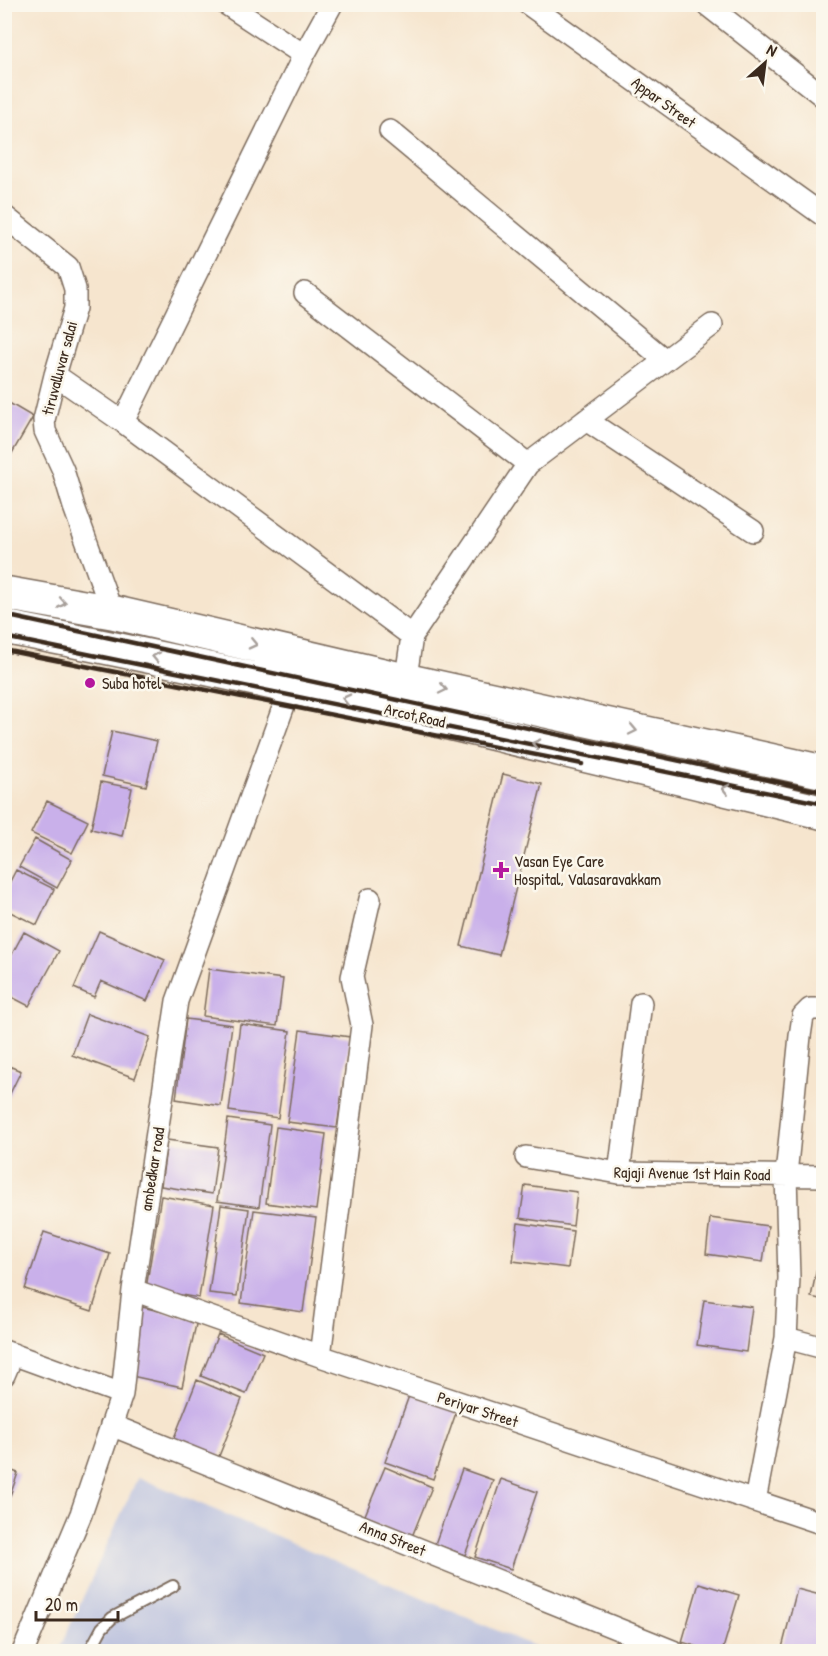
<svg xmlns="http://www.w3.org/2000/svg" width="828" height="1656" font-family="'Patrick Hand',sans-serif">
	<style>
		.industrial { fill: #bdc3de }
		.building { fill: #c9b0ea }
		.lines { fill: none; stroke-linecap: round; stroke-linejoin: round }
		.service-casing { stroke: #7c6b5c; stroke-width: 14 }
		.minor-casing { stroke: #7c6b5c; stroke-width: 24 }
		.primary-casing { stroke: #7c6b5c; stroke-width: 36 }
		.service { stroke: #fff; stroke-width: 10 }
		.minor { stroke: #fff; stroke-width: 21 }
		.primary { stroke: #fff; stroke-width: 33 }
		.rail { stroke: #3b2a1e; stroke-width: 4.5 }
		.oneway { stroke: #a79f9a }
		.poi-dot { fill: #b5179e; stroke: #fbf7ec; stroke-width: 2 }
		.labels { text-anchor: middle; stroke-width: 5; stroke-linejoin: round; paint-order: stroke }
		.street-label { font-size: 16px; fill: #3b2a1e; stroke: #fbf7ec }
		.poi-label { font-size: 16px; fill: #3b2a1e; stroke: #fbf7ec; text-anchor: start }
	</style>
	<rect width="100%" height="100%" fill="#fbf7ec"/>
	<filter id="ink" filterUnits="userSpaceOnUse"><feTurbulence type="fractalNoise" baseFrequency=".0167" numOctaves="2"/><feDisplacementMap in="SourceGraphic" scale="12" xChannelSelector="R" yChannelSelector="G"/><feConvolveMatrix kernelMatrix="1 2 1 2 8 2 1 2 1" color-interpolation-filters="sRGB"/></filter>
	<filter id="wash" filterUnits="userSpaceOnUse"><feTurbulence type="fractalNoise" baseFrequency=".008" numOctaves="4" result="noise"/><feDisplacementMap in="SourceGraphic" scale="24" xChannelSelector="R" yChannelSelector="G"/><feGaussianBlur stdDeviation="1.35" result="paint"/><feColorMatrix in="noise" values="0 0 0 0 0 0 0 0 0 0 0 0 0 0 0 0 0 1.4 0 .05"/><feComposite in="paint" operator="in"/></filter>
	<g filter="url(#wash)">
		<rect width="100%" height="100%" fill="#f6e5ce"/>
		<path class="industrial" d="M138,1477L545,1651L58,1652Z"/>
		<g id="blocks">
			<path class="building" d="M4,400L33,417L4,467Z
				M112,731L157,741L146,786L102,776Z
				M503,774L542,784L499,955L461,946Z
				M101,782L132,788L122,836L91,829Z
				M47,801L88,821L72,853L31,833Z
				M35,839L72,860L57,888L19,867Z
				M16,870L54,889L37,925L4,909V893Z
				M99,931L165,960L147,1001L101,981L94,997L74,988Z
				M24,932L59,951L29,1006L4,993V969Z
				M209,969L283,979L277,1026L203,1016Z
				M87,1014L150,1037L135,1078L72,1055Z
				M186,1019L232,1025L221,1106L176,1099Z
				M240,1024L290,1031L278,1118L229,1111Z
				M300,1030L350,1037L337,1128L287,1122Z
				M4,1064L21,1071L4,1106Z
				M228,1119L270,1125L259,1207L217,1201Z
				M276,1127L326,1134L316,1210L266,1203Z
				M167,1140L218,1147L212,1194L161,1186Z
				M525,1185L577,1192L573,1226L520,1218Z
				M161,1196L214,1205L199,1298L146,1289Z
				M221,1205L249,1209L237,1296L209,1293Z
				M254,1210L316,1218L303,1312L241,1303Z
				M710,1218L768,1226L763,1262L706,1254Z
				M518,1223L573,1231L568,1268L513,1261Z
				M44,1232L110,1254L92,1311L25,1289Z
				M818,1263L824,1264V1300L811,1297Z
				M704,1300L752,1307L746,1352L697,1345Z
				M142,1307L197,1320L182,1387L127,1375Z
				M218,1334L263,1353L246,1394L201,1376Z
				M197,1380L242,1399L217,1461L172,1443Z
				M410,1393L457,1410L433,1479L385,1462Z
				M385,1467L432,1487L411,1539L363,1520Z
				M4,1468L18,1473L5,1510H4Z
				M462,1469L493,1480L465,1555L435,1544Z
				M501,1479L537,1492L511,1569L475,1557Z
				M699,1583L739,1595L722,1652H715L682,1642Z
				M797,1589L824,1596V1642L821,1652H781Z"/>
		</g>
	</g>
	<g filter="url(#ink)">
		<use href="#blocks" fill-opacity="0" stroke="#7c6b5c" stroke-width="1.5"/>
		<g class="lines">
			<g class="service-casing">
				<path id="service" d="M89,1652L102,1628L112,1618L173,1586"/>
			</g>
			<g class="minor-casing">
				<path id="minor" d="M226,4L304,55
					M528,4L824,216
					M706,4L824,97
					M390,131L665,360
					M4,216L68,267L75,289V308L55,375L44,420L45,431L63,470L74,507L112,612
					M305,293L528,464
					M55,375L123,422L412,636L404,691
					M586,420L753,531
					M123,422L304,55L332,4
					M412,636L528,464L712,325
					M526,1157L619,1173L824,1176
					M619,1173L641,1003
					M133,1290L320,1356L824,1524
					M786,1338L824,1348
					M4,1351L122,1394
					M320,1356L362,1025L352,977L370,899
					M4,1375L13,1354
					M111,1425L675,1652
					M755,1501L786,1338L789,1278L786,1175L800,1036L803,1016L810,1009H824
					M23,1652L81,1514L122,1394L133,1290L177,1001L291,686"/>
			</g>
			<g class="primary-casing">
				<path id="primary" d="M4,593L112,612L405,680L824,772
					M4,627C279,680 551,747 824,813"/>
			</g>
			<use href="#service" class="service"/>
			<use href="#minor" class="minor"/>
			<use href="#primary" class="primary"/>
			<path class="rail" d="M4,615L824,792
				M4,637L824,804
				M4,650L582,764"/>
		</g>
		<defs><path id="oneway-chevron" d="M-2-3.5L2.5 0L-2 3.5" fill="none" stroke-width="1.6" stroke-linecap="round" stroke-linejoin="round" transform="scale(1.5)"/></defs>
		<g class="oneway">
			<use href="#oneway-chevron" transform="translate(62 603) rotate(10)"/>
			<use href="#oneway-chevron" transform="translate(253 644) rotate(13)"/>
			<use href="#oneway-chevron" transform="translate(156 657) rotate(-168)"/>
			<use href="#oneway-chevron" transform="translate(443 689) rotate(12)"/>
			<use href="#oneway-chevron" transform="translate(346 699) rotate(-167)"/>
			<use href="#oneway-chevron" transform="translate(633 730) rotate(12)"/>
			<use href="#oneway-chevron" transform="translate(536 744) rotate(-167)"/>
			<use href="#oneway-chevron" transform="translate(726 789) rotate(-167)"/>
		</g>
	</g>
	<g class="poi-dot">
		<circle cx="90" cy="683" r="6"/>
		<path d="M498 861h6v6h6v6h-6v6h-6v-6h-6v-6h6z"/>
	</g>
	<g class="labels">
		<g class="street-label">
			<text transform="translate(664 102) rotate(36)" y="6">Appar Street</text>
			<text transform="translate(59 368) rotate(-75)" y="6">tiruvalluvar salai</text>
			<text transform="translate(415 715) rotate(13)" y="6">Arcot Road</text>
			<text transform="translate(152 1169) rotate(-81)" y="6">ambedkar road</text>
			<text transform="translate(692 1173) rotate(1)" y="6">Rajaji Avenue 1st Main Road</text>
			<text transform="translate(478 1409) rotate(18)" y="6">Periyar Street</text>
			<text transform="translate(393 1538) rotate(22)" y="6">Anna Street</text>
		</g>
		<g class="poi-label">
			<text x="102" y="689">Suba hotel</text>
			<text x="514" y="867">Vasan Eye Care<tspan x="514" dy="18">Hospital, Valasaravakkam</tspan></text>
		</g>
	</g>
	<rect width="828" height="1656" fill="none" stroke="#fbf7ec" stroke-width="24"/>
	<g transform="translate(765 63) rotate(28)" stroke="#fbf7ec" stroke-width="4.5" paint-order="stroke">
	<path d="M0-4.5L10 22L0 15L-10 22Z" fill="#3b2a1e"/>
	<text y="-9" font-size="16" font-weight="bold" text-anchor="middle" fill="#3b2a1e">N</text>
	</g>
	<path d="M36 1611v9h82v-9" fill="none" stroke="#3b2a1e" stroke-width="3"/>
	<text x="45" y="1611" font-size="18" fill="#3b2a1e" stroke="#fbf7ec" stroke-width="4.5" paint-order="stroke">20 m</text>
</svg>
